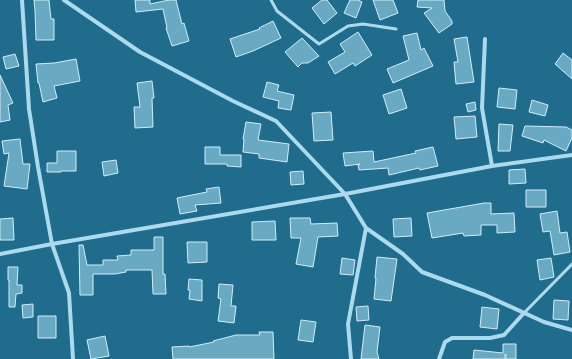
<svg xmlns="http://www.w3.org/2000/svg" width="572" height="359" font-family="'PT Sans Narrow',sans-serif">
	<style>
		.building { fill: #69a9c1; stroke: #d1eef9 }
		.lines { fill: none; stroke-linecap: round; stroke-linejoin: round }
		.service { stroke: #acdaec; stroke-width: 3 }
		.minor { stroke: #acdaec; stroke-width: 4 }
	</style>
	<rect width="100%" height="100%" fill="#1f6c8c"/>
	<path class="building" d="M34,0H49L51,19H54V40H36L35,11Z
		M135,0H150V4L169,0H176L182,24L184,23L189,41L172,46L166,28H167L163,9L136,12Z
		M322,0H327L337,13L324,24L312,8Z
		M350,0H358L362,2L356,18L344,13Z
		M373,0H393L398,13L380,20Z
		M418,0H444L445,11L452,21V24L439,33L424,13L432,8L417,7Z
		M273,21L281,38L253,51L236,57L230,39L260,29L259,28Z
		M358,32L372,55L355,66L353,63L335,74L328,62L345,52L340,44Z
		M417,33L421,50L424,48L433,66L393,83L387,69L409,60L403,36Z
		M467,37L474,82L456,84L454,62H458L454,39Z
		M302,38L319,56L308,63H302L298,67L285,52Z
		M563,53L572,60V79L555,64Z
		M15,54L19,66L6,69L3,57Z
		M76,59L80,81L54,86L57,98L43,102L39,83H38L36,64L54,63Z
		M0,75L13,103L8,105L10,120L0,122Z
		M152,81L154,98H152L153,127L135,128L134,107H140L137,83Z
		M267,82L279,85L277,91L294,95L291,110L278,108L279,101L263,97Z
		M499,88L517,90L515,109L497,107Z
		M401,89L407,108L389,114L383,95Z
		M532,100L548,105L545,116L529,112Z
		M475,102L476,110L468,112L466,104Z
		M331,112L333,140L314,141L312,113Z
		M475,116L477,137L456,139L454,117Z
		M246,122L261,124L258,140L289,144L287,162L259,158V154L243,152L244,139H243Z
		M499,124L513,125L510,151H498Z
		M525,126L566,127L572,130V138L566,151L544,140L543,143L522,136Z
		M20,139L23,164H30L27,189L4,186L9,153L4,154L2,141Z
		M205,147H220V155H241V167L227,166V164H205Z
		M433,147L438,166L420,170L419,168L389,175L388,168L359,170L358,165L360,164L345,166L343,153L373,151L374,162L416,153L415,151Z
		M57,151H76V171H61V172H47V163H57Z
		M116,160L118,173L104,176L102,162Z
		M525,169L526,183L509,184V170Z
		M303,171L304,184L291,185L290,172Z
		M219,187L221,203L195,205L197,211L180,214L177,198L207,192L206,189Z
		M526,190H546V207H526Z
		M484,203H491V214L514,213L515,232L497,233V225H481V235L464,236L463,233L432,238L427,213Z
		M557,211L560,233L567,232L570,252L554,255L550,231L543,232L540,214Z
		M13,218L14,240H0V219Z
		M290,218H310L311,224L337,223L338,236L318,237L313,267L296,264L301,238H291Z
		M411,218L412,236L394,237L393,219Z
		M275,221L276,240H252V222Z
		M154,237H163V274H165L166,294H153L152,270H126V272L115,274H93V295H80L79,245H83L87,265H103V260H118L117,256L131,255V250H154Z
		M187,242H207V262L188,263Z
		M377,257L397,259L391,301L374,299L376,278H375Z
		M342,258L355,260L353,275L340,274Z
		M551,258L554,277L540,280L537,260Z
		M8,267H18L17,285H22V293L16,294L15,307H9V280H8Z
		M189,279L202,280V301L189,299L190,290H188Z
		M219,284L233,285L231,306H236L234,323L218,321L221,299L218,298Z
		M554,300L569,301L568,320L553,319Z
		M33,304V317L23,318L22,305Z
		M368,306L369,320L357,321L356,307Z
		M482,307L499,309L497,329L480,327Z
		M38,316H56V338H38Z
		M301,320L316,322L313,342L298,340Z
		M365,325L380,327L377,352L379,359H361Z
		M259,332H273L274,359H173L172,347L189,346V347L214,342L213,341L236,335H260Z
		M105,336L109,356L91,359L87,340Z
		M503,344H516V359H506V354H505V359H473L474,350L503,353Z"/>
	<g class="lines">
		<path class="service" d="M271,0L277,11L319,44L348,26L363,24L396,29
			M524,313L572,264"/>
		<path class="minor" d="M22,0L29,109L38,167L52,244L69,293L73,359
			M64,0L140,52L233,101L276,121L345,194L366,228L348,324L351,359
			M485,39L482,108L492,166
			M366,228L403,254L422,272L485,295L544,322L572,330
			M0,254L52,244L345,194L492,166L572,155
			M439,359L445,342L452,338H490L504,335L524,313"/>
	</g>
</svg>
